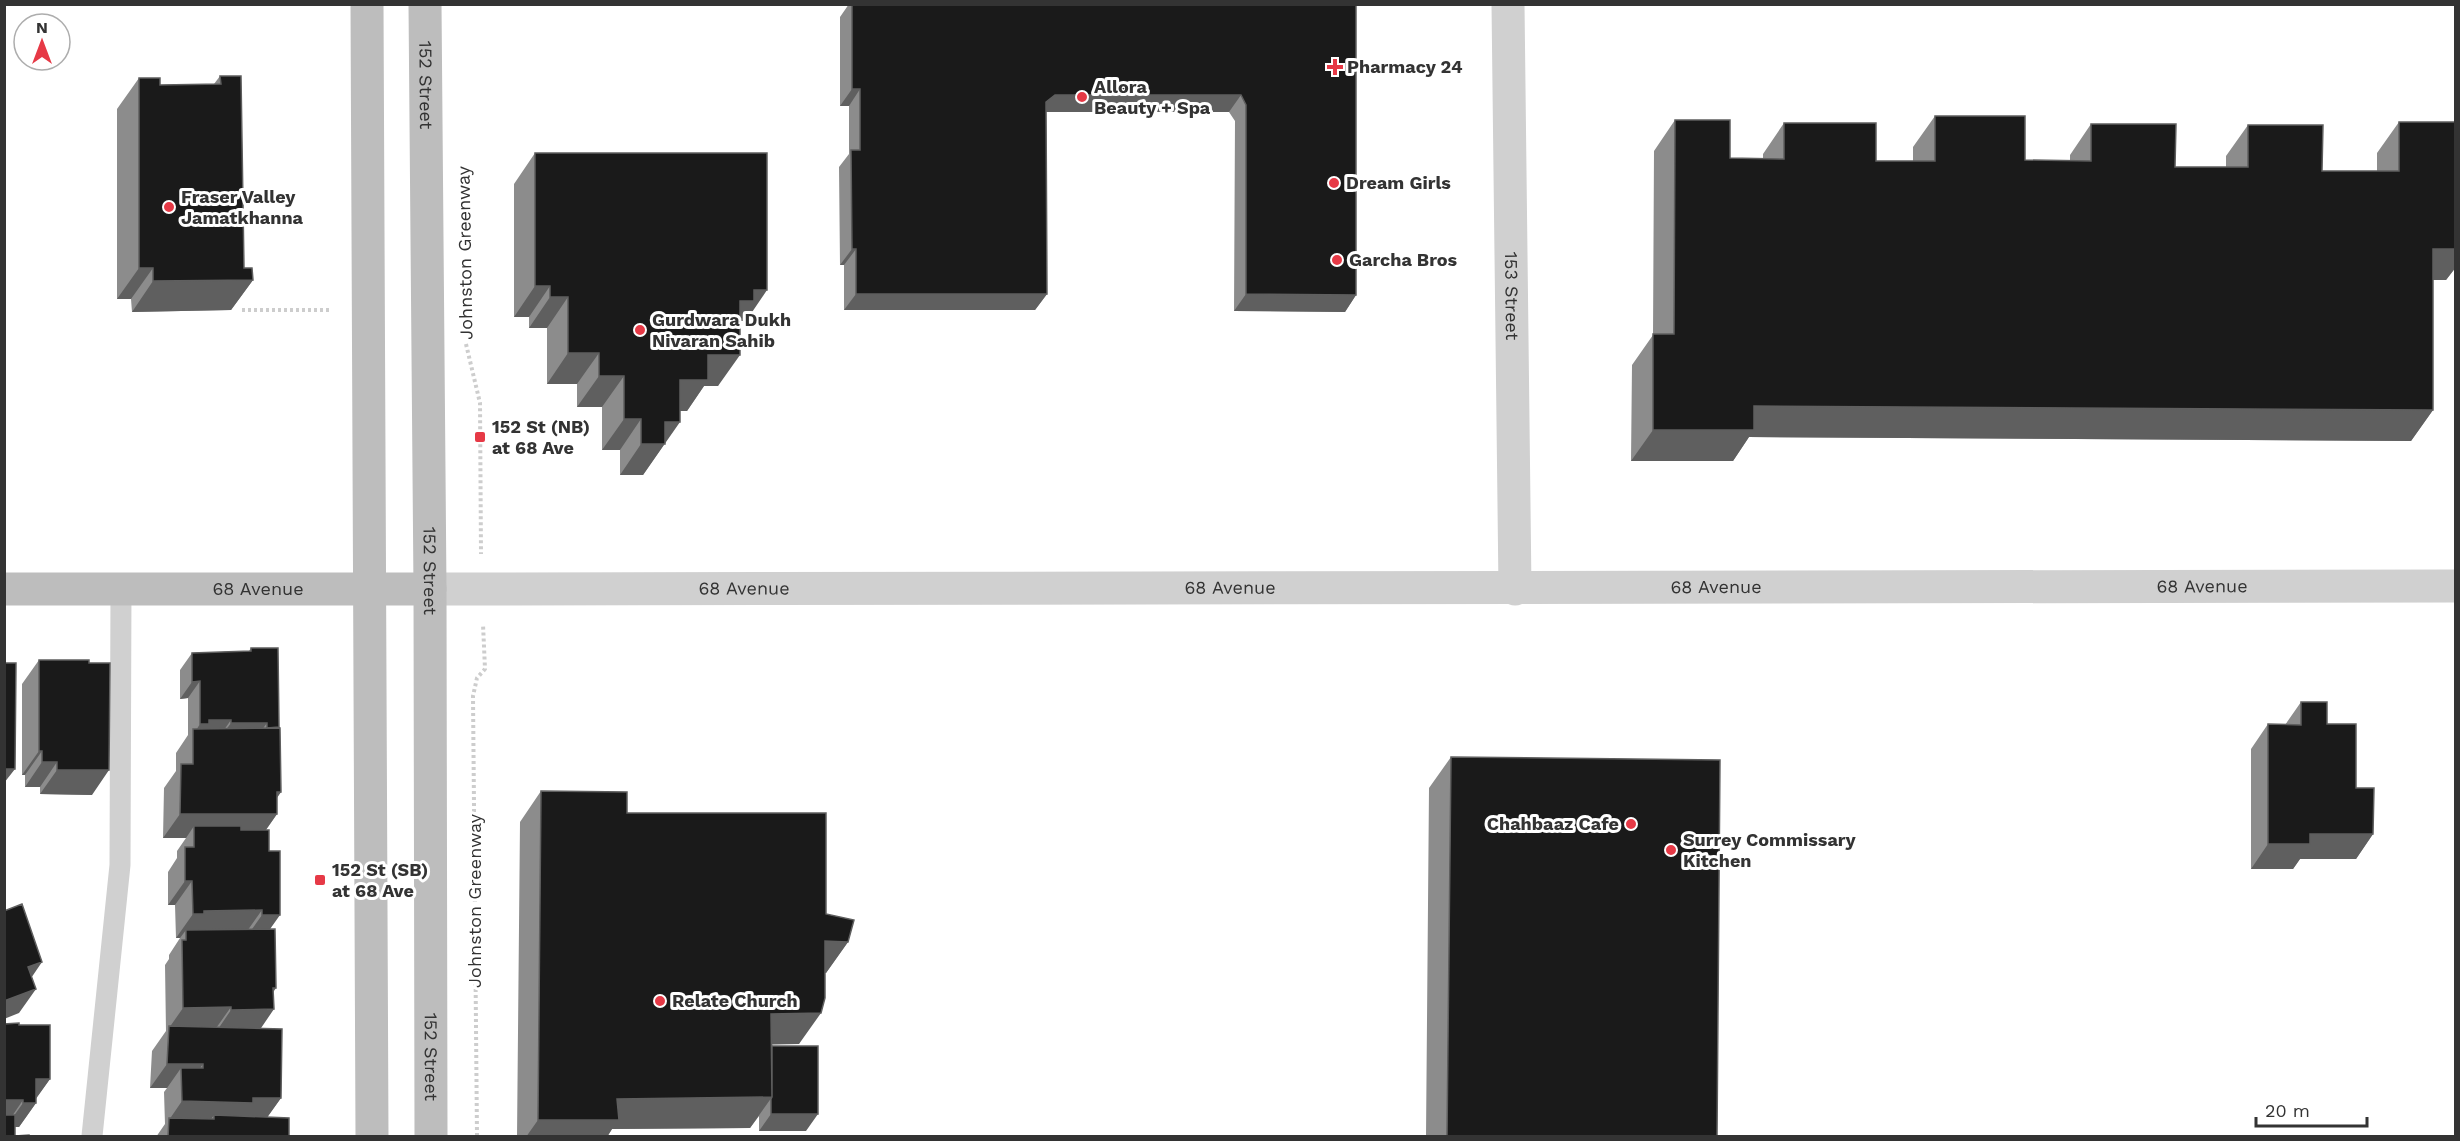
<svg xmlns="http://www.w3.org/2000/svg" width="2460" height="1141" font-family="'Work Sans',sans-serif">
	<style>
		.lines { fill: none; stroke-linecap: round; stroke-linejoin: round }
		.path { stroke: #cdcdcd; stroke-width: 4; stroke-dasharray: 3 3; stroke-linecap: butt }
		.lane { stroke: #d0d0d0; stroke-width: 21 }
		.street { stroke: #d0d0d0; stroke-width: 33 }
		.secondary { stroke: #bdbdbd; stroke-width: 33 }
		.wall { fill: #8c8c8c }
		.shaded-wall { fill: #5f5f5f }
		.building { fill: #1a1a1a; stroke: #5f5f5f; stroke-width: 1.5 }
		.poi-dot { fill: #e63946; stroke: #fff; stroke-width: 2 }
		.labels { text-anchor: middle; stroke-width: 6; stroke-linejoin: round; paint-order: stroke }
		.poi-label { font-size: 18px; font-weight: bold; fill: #333; stroke: #fff; text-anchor: start }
		.street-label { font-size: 18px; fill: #333; stroke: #fff }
	</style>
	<rect width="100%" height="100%" fill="#fff"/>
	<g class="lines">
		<path class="path" d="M242,310H329
			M466,344L480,403L481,554
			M477,1136L473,696L477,678L485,669L483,624"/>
		<path class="lane" d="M92,1136L120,865L121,589"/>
		<g class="street">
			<path id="s1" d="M1508,4L1515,589"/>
			<path id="s2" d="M430,589L2456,586"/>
		</g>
		<g class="secondary">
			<path d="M367,4L372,1136"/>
			<path id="s3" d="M425,4L430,589L431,1136"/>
			<path id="s4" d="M4,589H430"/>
		</g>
	</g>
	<path class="wall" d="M849,4H1356V295L1345,312L1234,311L1235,121L1229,112H1046L1047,294L1035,310H844V265H840L839,167L849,154V106H840V17Z
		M220,76L244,268L253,280L231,310L132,312L131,299H117V109L139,78L160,85L214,84Z
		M1935,116L2025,160L2070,161V155L2091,124L2175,167H2226V156L2248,125L2322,171H2377V153L2399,122H2456V267L2446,280H2433V410L2411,441L1749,437L1733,461H1631L1632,365L1653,335L1654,151L1675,120L1730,158L1763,159V154L1784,123L1876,161H1913V147Z
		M535,153L746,321H740L718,386H704L687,411H680L665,443L643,475H620V450H602V407H577V384H547V328H529V317H514V184Z
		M251,648L279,727L281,792L277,797V814L266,830L273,992L260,1028L281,1098L267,1117L289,1137H156L165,1124L164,1092L167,1088H150L152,1051L166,1031L165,965L169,959V955L180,938H176L175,905H168V872L177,858V851L186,838H163L164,788L176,771V753L188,735V698L180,699V670L192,653L249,651Z
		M39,660L92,795L40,794V787H25V775H22V684Z
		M2301,702L2327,724L2356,788L2373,834L2356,859H2300L2293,869H2251V749L2268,724L2285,725Z
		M1451,757L1717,1137H1426L1429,788Z
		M541,791L627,813L826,914L848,942L826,973H825L799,1044H772L806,1131H759V1116L750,1128L612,1129L607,1137H517L520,822Z
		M19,1025L50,1079L36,1098V1103L19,1127H15V1136L4,1137Z"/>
	<path class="shaded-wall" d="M852,89H860L849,106H840Z
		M1055,95H1241L1229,112H1043L1046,102Z
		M852,249H856L844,265H840Z
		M2433,249H2456V267L2446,280H2412Z
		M139,268H153L131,299H117Z
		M253,280L231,310L132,312L153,281Z
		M535,286H550L529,317H514Z
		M754,290H767L746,321H740V301Z
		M856,294H1047L1035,310H844Z
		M1246,294L1356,295L1345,312L1234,311Z
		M550,297H568L547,328H529Z
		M568,353H599L577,384H547Z
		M708,355H740L718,386H704L687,411H658L680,380Z
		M599,376H624L602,407H577Z
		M1754,406L2433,410L2411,441L1749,437L1733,461H1631L1653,430Z
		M624,419H641L620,450H602Z
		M665,422H680L643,475H620L641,444Z
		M200,681L188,698L180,699L192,682Z
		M209,720H231L219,737L193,735L200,724Z
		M231,723H267L255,739H219Z
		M39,751H42L25,775H22Z
		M42,762H57L40,787H25Z
		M4,769H15L4,783Z
		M57,770H109L92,795L40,794Z
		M277,792H281L266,814H277L260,838L194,826L186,838H163L180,814Z
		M2310,834H2373L2356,859H2300L2293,869H2251L2268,844Z
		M185,881H192L175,905H168Z
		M262,910L245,934L186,930L180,938H176L193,914L204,911Z
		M262,915H280L263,939H245Z
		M825,941L848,942L826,973L803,971Z
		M42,962L25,987L28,967Z
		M273,988H276L261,1010L274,1009L257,1034L214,1035L231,1010Z
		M36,989L19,1013L4,1019V1001Z
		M231,1007L214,1031L169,1028L183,1008Z
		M821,1013L799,1044L750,1045L771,1014Z
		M167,1064H203L186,1088L181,1068L167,1088H150Z
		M36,1079H50L33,1103H36L19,1127H6L23,1103V1100L6,1125H4V1100Z
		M772,1097L750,1128L612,1129L607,1137H526L538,1120L617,1099Z
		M253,1098H281L264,1122L214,1119V1115L206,1126L169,1120L182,1101Z
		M771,1114H818L806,1131H759Z"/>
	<path class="building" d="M852,4H1356V295L1246,294V105L1241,95H1055L1046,102L1047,294H856V249H852L851,150H860V89H852Z
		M220,76H241L244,268H252L253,280L153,281V268H139V78H160V85L221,84Z
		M1935,116H2025V160L2091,161V124H2176L2175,167H2248V125H2323L2322,171H2399V122H2456V249H2433V410L1754,406V430H1653V334H1674L1675,120H1730V158L1784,159V123H1876V161H1935Z
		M535,153H767V290H754V301H740V355H708V380H680V422H665V444H641V419H624V376H599V353H568V297H550V286H535Z
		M251,648H278L279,727L267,728V723H231V720H209V724H200V681L192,682V653L251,651Z
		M39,660H89V663H110L109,770H57V762H42V751H39Z
		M4,663H16L15,769H4Z
		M2301,702H2327V724H2356V788H2374L2373,834H2310V844H2268V724L2301,725Z
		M280,728L281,792H277V814H180L181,764H193V729Z
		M1451,757L1720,760L1717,1137H1447Z
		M541,791L627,792V813H826V914L854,920L848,942L825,941V998L821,1013L771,1014L772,1097L617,1099L619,1120H538Z
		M194,826H241V830H269V851H280V915H262V910L204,911V914H193L192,881H185V847H194Z
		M22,904L42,962L28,967L36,989L4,1001V911Z
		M275,929L276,988H273L274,1009L231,1010V1007L183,1008L182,940H186V930Z
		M19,1023V1025H50V1079H36V1103H23V1100H4V1024Z
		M169,1026L282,1029L281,1098H253V1103L182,1101L181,1068H203V1064H167Z
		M772,1046H818V1114H771V1099L772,1097Z
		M4,1115H15V1136L29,1135V1137H4Z
		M214,1115L289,1118V1137H168L169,1118L214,1119Z"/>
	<g class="poi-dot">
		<path d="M1332 58h6v6h6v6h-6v6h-6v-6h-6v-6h6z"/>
		<circle cx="1082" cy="97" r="6"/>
		<circle cx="1334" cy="183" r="6"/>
		<circle cx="169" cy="207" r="6"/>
		<circle cx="1337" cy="260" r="6"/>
		<circle cx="640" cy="330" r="6"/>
		<rect x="474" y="431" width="12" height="12" rx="3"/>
		<circle cx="1631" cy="824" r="6"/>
		<circle cx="1671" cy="850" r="6"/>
		<rect x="314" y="874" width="12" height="12" rx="3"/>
		<circle cx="660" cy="1001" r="6"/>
	</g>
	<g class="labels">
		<g class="poi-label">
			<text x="1347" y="73">Pharmacy 24</text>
			<text x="1094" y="93">Allora<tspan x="1094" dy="21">Beauty + Spa</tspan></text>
			<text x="1346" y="189">Dream Girls</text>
			<text x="181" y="203">Fraser Valley<tspan x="181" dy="21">Jamatkhanna</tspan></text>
			<text x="1349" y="266">Garcha Bros</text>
			<text x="652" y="326">Gurdwara Dukh<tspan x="652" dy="21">Nivaran Sahib</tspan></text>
			<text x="492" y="433">152 St (NB)<tspan x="492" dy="21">at 68 Ave</tspan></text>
			<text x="1619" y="830" text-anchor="end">Chahbaaz Cafe</text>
			<text x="1683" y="846">Surrey Commissary<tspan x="1683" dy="21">Kitchen</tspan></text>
			<text x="332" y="876">152 St (SB)<tspan x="332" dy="21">at 68 Ave</tspan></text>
			<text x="672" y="1007">Relate Church</text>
		</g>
		<g class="street-label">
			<text dy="6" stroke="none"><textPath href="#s3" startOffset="81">152 Street</textPath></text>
			<text transform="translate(465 253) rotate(-91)" y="6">Johnston Greenway</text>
			<text dy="6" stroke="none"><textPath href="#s1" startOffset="292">153 Street</textPath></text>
			<text dy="6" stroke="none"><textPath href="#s3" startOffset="567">152 Street</textPath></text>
			<text dy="6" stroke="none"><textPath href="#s2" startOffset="1772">68 Avenue</textPath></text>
			<text dy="6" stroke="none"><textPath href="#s4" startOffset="254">68 Avenue</textPath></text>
			<text dy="6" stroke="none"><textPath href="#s2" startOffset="314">68 Avenue</textPath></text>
			<text dy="6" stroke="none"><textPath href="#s2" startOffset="800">68 Avenue</textPath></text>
			<text dy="6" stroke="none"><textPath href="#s2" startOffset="1286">68 Avenue</textPath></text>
			<text transform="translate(475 901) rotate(-90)" y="6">Johnston Greenway</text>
			<text dy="6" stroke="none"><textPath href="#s3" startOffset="1053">152 Street</textPath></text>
		</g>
	</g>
	<rect width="2460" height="1141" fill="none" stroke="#333333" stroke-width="12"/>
	<g transform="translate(42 42)"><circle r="28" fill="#ffffff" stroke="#adadad" stroke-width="1.5"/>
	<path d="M0-4.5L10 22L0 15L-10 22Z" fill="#e63946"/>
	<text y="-9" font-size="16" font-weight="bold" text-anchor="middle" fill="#333333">N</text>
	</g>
	<path d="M2256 1117v9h111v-9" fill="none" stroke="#333333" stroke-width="3"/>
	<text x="2265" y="1117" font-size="18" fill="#333333" stroke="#ffffff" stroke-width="4.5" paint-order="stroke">20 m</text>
</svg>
